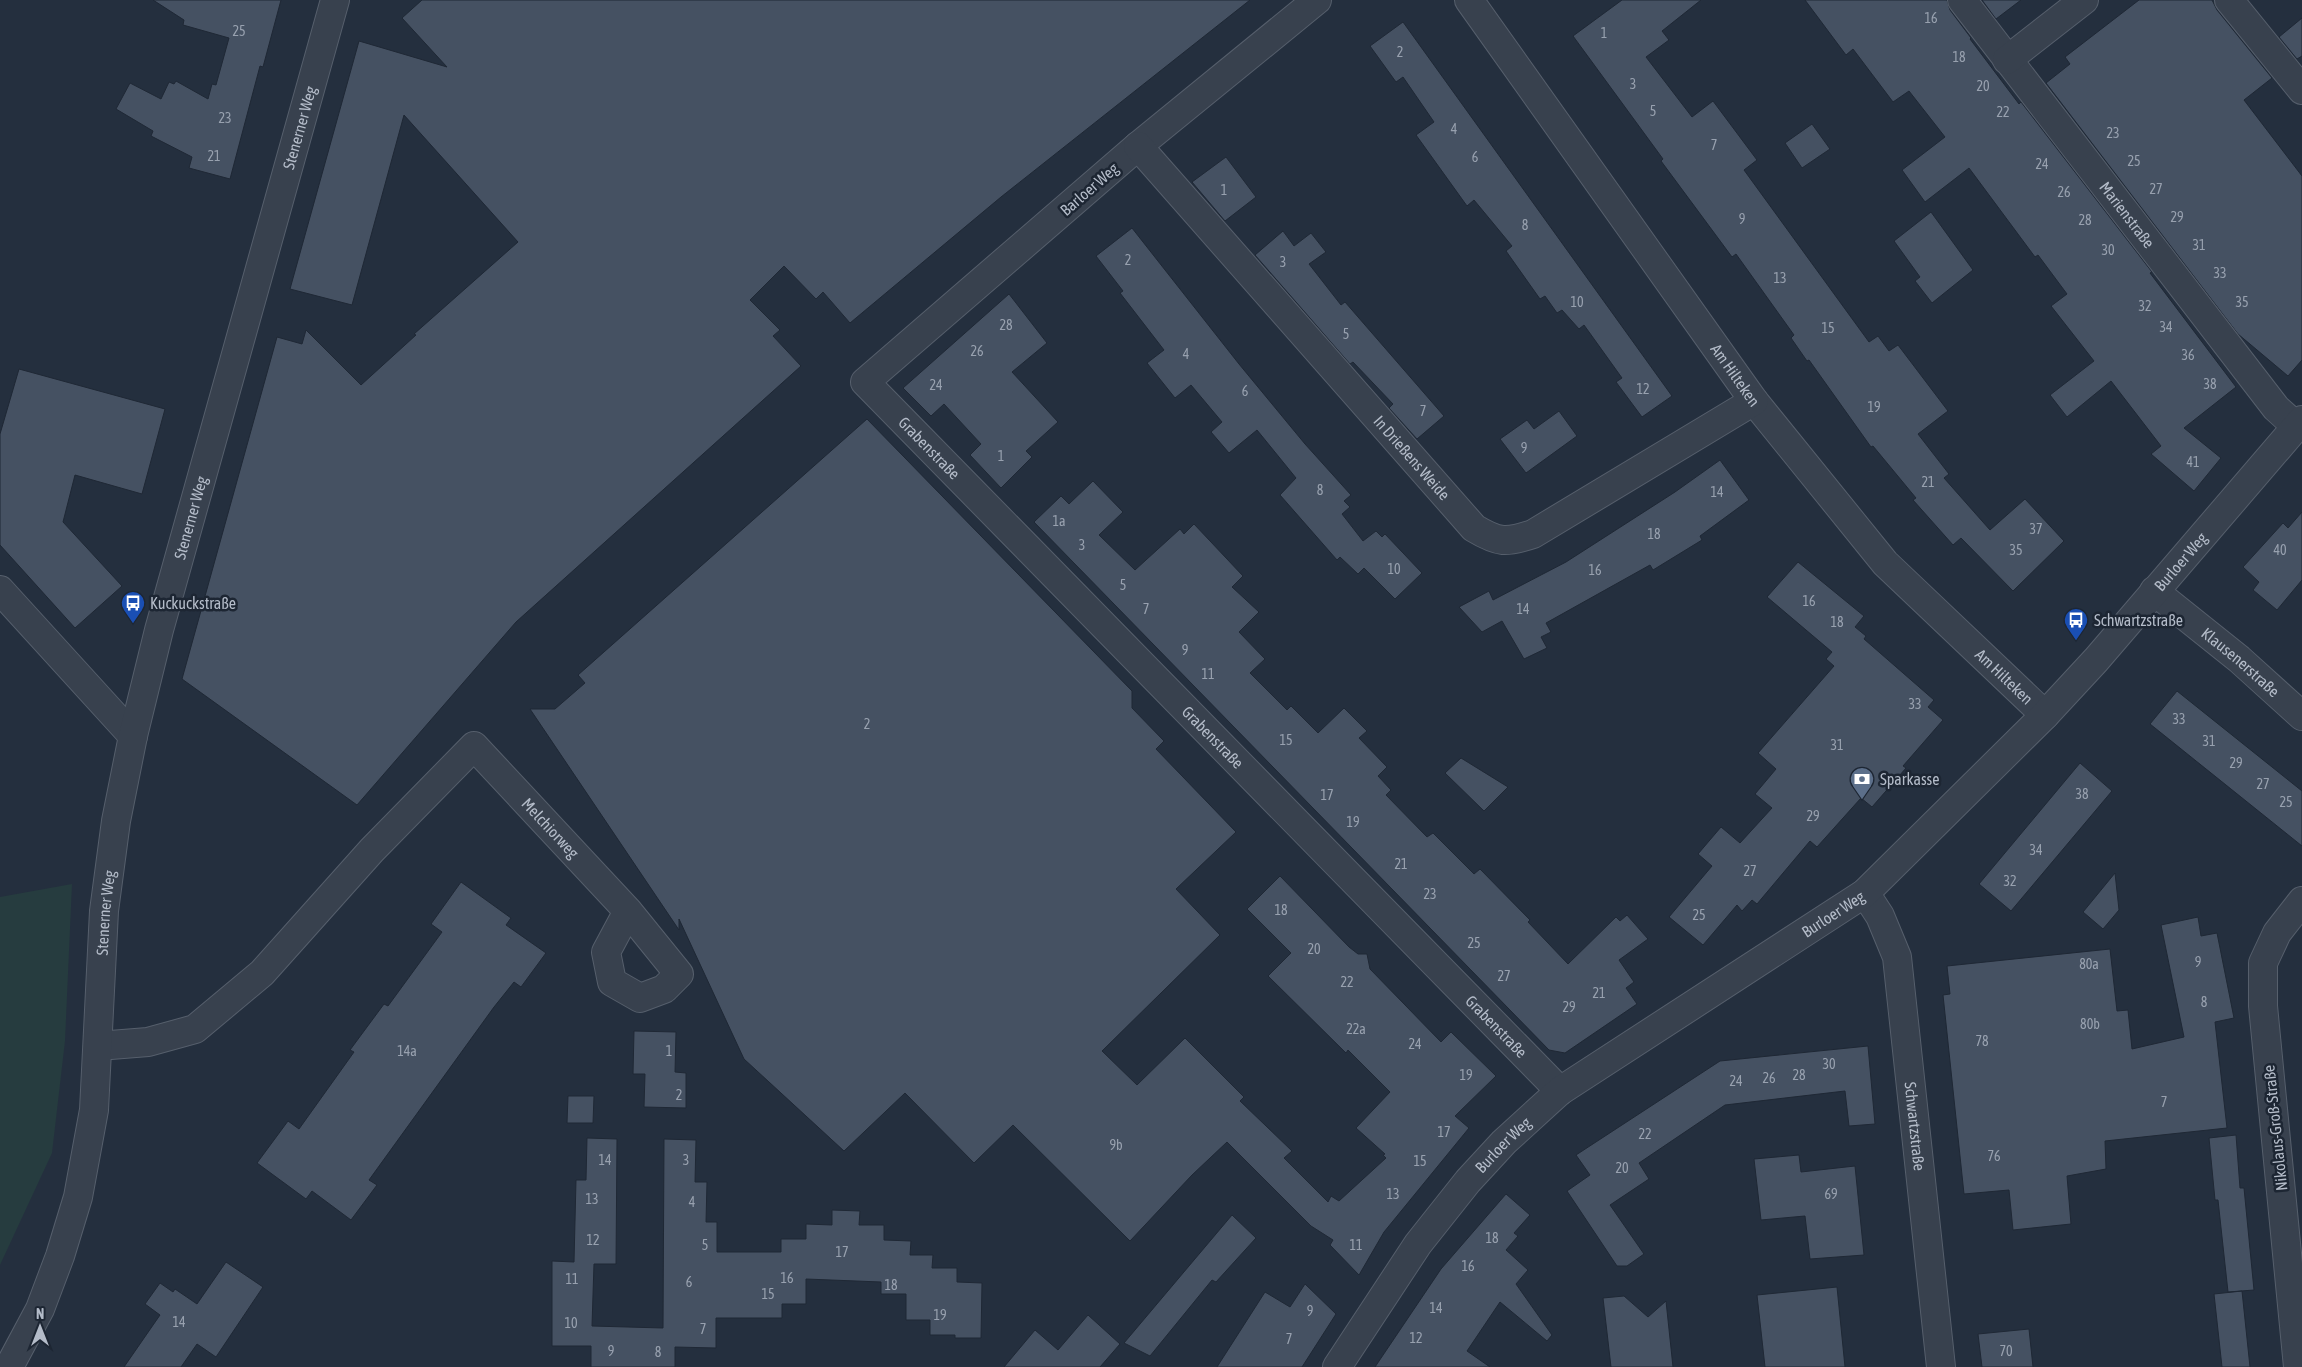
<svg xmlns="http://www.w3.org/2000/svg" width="2302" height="1367" font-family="'Asap Condensed',sans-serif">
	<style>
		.green { fill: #263c3f }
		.building { fill: #455162; stroke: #1f2835 }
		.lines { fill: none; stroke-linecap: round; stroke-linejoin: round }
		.minor-casing { stroke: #565f6c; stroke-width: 30 }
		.tertiary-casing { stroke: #565f6c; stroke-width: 30 }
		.minor { stroke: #38414e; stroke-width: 28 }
		.tertiary { stroke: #38414e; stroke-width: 28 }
		.labels { text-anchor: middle; stroke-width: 5; stroke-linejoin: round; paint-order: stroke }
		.number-label { font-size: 14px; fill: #98a1af }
		.street-label { font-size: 16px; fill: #b4bcc9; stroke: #1d2633 }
		.poi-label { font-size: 16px; fill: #b4bcc9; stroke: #1d2633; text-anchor: start }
	</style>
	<rect width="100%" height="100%" fill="#242f3e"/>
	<path class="green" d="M72,884L65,1041L52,1153L0,1265V897Z"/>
	<path class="building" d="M153,0H281L263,67L260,66L230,179L189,168L192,157L151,136L153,131L116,109L130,83L161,99L169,82L174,84L176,81L208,99L212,84L216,85L229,38L183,25L184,20Z
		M422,0H1250L1001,197L850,323L823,292L816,299L784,266L750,300L780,330L773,336L801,366L516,622L357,805L182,679L277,337L302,344L306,330L361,385L416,335L414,334L518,242L404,115L352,305L290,289L359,41L447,67L402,18Z
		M1622,0H1701L1662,31L1669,40L1646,57L1692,117L1713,101L1757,160L1744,170L1869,342L1878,336L1889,351L1898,345L1948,411L1918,434L1949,474L1944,478L1990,530L2025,499L2064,541L2013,591L1961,538L1953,545L1913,500L1916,498L1873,446L1871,447L1809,360L1807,361L1791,338L1794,335L1736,254L1732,257L1661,161L1663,159L1573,36Z
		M1805,0H1947L1950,10L1971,38L1970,39L2019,104L2021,102L2152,272L2150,273L2236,387L2184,428L2221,458L2194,491L2151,454L2161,446L2111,381L2067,417L2050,395L2094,361L2051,306L2067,294L2038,255L2035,257L1969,168L1925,202L1902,170L1945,137L1909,91L1893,102L1853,49L1846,55Z
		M1982,0H2021L1996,19Z
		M2139,0H2212L2217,10L2272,78L2244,100L2302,176V360L2288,376L2238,334L2046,83L2070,64L2065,57Z
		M2302,18V56L2297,59L2279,37Z
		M1403,22L1672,396L1642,417L1616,382L1622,378L1584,325L1579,329L1562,310L1557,313L1545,296L1540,299L1506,251L1512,246L1474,200L1467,206L1416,135L1434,122L1403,77L1396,82L1370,46Z
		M1812,124L1830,149L1802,168L1785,143Z
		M1226,157L1256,197L1225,221L1192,182Z
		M1931,212L1973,270L1932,303L1915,281L1920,277L1894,241Z
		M1132,228L1239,364L1305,444L1351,495L1344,501L1350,507L1342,514L1363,541L1376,531L1382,537L1385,534L1422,573L1395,599L1364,568L1358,574L1340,557L1337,560L1280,495L1296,478L1257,430L1229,453L1211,432L1222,422L1191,385L1175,398L1147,363L1164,350L1120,293L1123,291L1096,256Z
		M1283,231L1294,246L1311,233L1326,252L1309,264L1341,305L1345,302L1444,416L1417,439L1389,408L1393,404L1353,362L1350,364L1255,255Z
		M1009,294L1047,343L1012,372L1058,422L1026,451L1032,457L1001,488L970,455L981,444L944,404L931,416L903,388Z
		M19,369L165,409L142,494L75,475L63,522L122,586L75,628L0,545V434Z
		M1559,411L1577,436L1526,473L1500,439L1527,420L1534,429Z
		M867,419L1132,691V708L1164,741L1156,749L1236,832L1176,889L1220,935L1102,1051L1137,1085L1185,1038L1244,1097L1240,1101L1292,1151L1284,1158L1328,1202L1331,1196L1339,1201L1386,1158L1383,1155L1385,1154L1356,1128L1390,1092L1348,1050L1346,1053L1268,976L1291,953L1247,909L1280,876L1349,947L1358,954H1367L1370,969L1441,1042L1451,1032L1496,1076L1455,1116L1469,1128L1384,1232L1359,1275L1330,1245L1333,1240L1311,1226L1227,1142L1192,1175L1130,1241L1013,1125L974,1163L905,1093L844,1151L744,1059L679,919V930L530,709H555L585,683L578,675Z
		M1720,460L1749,500L1700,536L1702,540L1653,570L1650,565L1546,623L1551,632L1541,637L1547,648L1524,659L1502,621L1482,632L1459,607L1489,591L1493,600L1566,562L1675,492Z
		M1093,481L1123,512L1099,535L1135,570L1180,529L1184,534L1194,524L1243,576L1232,587L1259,612L1239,632L1265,659L1250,673L1287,710L1291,706L1318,733L1344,708L1367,731L1359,738L1387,767L1378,776L1391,790L1386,795L1427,837L1433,833L1474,874L1480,869L1530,920L1528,922L1568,964L1616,917L1620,921L1627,915L1648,939L1619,960L1634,982L1626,988L1637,1004L1565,1053L1549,1050L1034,522L1061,496L1069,504Z
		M2302,512V580L2277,610L2253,590L2259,582L2243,567L2283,523L2288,528Z
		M1798,562L1864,616L1855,627L1866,636L1864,639L1934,700L1928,707L1943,720L1903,766L1906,768L1872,807L1861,798L1817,847L1810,841L1757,904L1752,900L1742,911L1737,905L1703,945L1669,917L1712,866L1698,854L1721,827L1740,843L1772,808L1755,794L1776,769L1758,753L1834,666L1826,659L1832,652L1767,597Z
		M2177,691L2302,791V846L2150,724Z
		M1461,758L1508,787L1484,811L1445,773Z
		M2080,763L2112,791L2011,911L1979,884Z
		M2115,873L2119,910L2103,929L2083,912Z
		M461,882L511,918L506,925L546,953L521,987L514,982L494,1007L369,1180L377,1185L351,1220L312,1191L306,1199L257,1163L288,1121L299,1129L354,1052L350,1050L384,1004L388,1006L442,932L431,924Z
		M2198,917L2201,936L2217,933L2234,1018L2215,1022L2227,1128L2105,1141L2106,1169L2067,1176L2071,1224L2013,1230L2009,1190L1964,1194L1943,995L1950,994L1947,966L2110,949L2117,1011L2128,1010L2132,1049L2184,1037L2161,925Z
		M634,1031L676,1032L675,1072L686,1073V1108L644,1107L645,1074H633Z
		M1868,1046L1875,1124L1849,1126L1845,1091L1725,1105L1639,1163L1649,1179L1610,1205L1644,1254L1627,1266H1617L1567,1191L1590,1175L1576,1155L1720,1061Z
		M568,1096H594L593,1123H567Z
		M2236,1135L2240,1188H2244L2254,1290L2228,1292L2218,1200H2215L2209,1138Z
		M587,1138L617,1139L616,1264H594L592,1326L663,1328L664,1139L696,1140L695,1182H707L706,1222H717V1252H781V1239H806V1224L832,1225V1210L860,1211L859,1225H884V1240L911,1241L910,1255H933L932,1268H957V1282L982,1283L981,1338H955V1335H930V1320H906V1294H881V1282L806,1279V1304H782V1318H716V1348L675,1347V1367H591V1346H552V1261L574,1262L576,1180H586Z
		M1799,1155L1801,1172L1855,1166L1864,1255L1810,1259L1805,1216L1761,1220L1754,1159Z
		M1506,1194L1530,1215L1514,1233L1518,1236L1506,1250L1528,1270L1516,1284L1552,1335L1547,1341L1500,1302L1467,1351L1490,1367H1375L1441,1269Z
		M1232,1215L1256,1238L1216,1282L1212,1280L1150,1356L1124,1343Z
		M226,1262L263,1287L216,1357L197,1344L181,1367H124L160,1315L145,1304L160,1283L173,1292L175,1289L197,1304Z
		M1305,1284L1336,1314L1302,1367H1217L1265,1292L1290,1307Z
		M1837,1287L1845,1367H1765L1757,1295Z
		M2242,1291L2250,1367H2222L2214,1294Z
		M1624,1296L1648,1317L1666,1301L1673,1367H1611L1603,1298Z
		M1088,1315L1120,1344L1100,1367H1004L1035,1330L1058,1350Z
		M2029,1329L2033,1367H1982L1978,1334Z"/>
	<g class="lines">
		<g class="minor-casing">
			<g id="minor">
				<path id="s1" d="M1317,0L1138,146L865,382L1560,1091"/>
				<path id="s2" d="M1469,0L1754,401L1885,563L2045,715"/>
				<path id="s3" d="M1962,0L2276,408L2297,427"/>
				<path d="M2229,0L2302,90"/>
				<path d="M2007,60L2084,0"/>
				<path id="s4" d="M1138,146L1474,528C1499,543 1506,543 1533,534L1754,401"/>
				<path d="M0,590L133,736"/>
				<path id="s5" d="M2154,591L2239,659L2302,716"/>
				<path id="s6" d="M1865,893L1880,916L1897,957L1941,1367"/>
				<path id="s7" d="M98,1046L148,1042L195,1029L262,973L372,850L474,746L628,911L606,952L612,982L640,998L664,989L679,974L628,911"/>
				<path id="s8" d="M1337,1367L1418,1244L1468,1181L1504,1142L1560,1091L1865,893L2045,715L2096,660L2302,420"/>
				<path d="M2298,1367L2263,1006V963L2277,933L2302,901"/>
			</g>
		</g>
		<g class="tertiary-casing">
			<g id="tertiary">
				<path id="s9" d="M9,1367L40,1309L60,1256L78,1197L94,1110L104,911L116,821L133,736L159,630L335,0"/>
			</g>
		</g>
		<use href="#minor" class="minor"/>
		<use href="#tertiary" class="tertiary"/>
	</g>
	<defs>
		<g id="bus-pin" transform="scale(1.25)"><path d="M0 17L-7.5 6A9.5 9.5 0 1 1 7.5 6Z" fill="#1a4fb4" stroke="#1d2633"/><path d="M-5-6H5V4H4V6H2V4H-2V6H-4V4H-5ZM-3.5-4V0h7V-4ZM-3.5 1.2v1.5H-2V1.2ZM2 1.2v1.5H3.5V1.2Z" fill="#fff"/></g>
		<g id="bank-pin" transform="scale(1.25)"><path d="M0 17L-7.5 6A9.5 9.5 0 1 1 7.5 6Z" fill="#5c6f8a" stroke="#1d2633"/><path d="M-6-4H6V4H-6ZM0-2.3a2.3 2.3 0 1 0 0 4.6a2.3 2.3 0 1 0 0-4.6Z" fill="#fff"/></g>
	</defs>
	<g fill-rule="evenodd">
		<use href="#bus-pin" x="133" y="603"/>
		<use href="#bus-pin" x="2076" y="620"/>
		<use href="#bank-pin" x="1862" y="779"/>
	</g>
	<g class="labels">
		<g class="number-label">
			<text x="1931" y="23">16</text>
			<text x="239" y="36">25</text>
			<text x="1604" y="38">1</text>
			<text x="1400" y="57">2</text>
			<text x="1959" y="62">18</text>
			<text x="1633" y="89">3</text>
			<text x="1983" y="91">20</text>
			<text x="1653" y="116">5</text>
			<text x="2003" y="117">22</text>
			<text x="225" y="123">23</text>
			<text x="1454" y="134">4</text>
			<text x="2113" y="138">23</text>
			<text x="1714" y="150">7</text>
			<text x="214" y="161">21</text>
			<text x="1475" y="162">6</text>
			<text x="2134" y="166">25</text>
			<text x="2042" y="169">24</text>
			<text x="2156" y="194">27</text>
			<text x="1224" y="195">1</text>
			<text x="2064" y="197">26</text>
			<text x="2177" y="222">29</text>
			<text x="1742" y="224">9</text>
			<text x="2085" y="225">28</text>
			<text x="1525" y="230">8</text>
			<text x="2199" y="250">31</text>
			<text x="2108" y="255">30</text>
			<text x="1128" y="265">2</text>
			<text x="1283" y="267">3</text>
			<text x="2220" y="278">33</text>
			<text x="1780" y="283">13</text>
			<text x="1577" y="307">10</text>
			<text x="2242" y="307">35</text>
			<text x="2145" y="311">32</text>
			<text x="1006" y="330">28</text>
			<text x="2166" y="332">34</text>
			<text x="1828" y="333">15</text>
			<text x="1346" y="339">5</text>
			<text x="977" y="356">26</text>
			<text x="1186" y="359">4</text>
			<text x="2188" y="360">36</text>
			<text x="2210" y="389">38</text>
			<text x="936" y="390">24</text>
			<text x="1643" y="394">12</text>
			<text x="1245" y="396">6</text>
			<text x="1874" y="412">19</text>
			<text x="1423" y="416">7</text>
			<text x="1524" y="453">9</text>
			<text x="1001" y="461">1</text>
			<text x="2193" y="467">41</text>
			<text x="1928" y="487">21</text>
			<text x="1320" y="495">8</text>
			<text x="1717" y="497">14</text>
			<text x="1059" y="526">1a</text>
			<text x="2036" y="534">37</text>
			<text x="1654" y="539">18</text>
			<text x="1082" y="550">3</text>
			<text x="2016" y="555">35</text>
			<text x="2280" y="555">40</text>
			<text x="1394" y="574">10</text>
			<text x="1595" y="575">16</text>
			<text x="1123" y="590">5</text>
			<text x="1809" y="606">16</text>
			<text x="1146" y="614">7</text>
			<text x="1523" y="614">14</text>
			<text x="1837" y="627">18</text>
			<text x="1185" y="655">9</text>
			<text x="1208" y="679">11</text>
			<text x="1915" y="709">33</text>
			<text x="2179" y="724">33</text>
			<text x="867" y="729">2</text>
			<text x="1286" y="745">15</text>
			<text x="2209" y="746">31</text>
			<text x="1837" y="750">31</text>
			<text x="2236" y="768">29</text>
			<text x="2263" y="789">27</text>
			<text x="2082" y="799">38</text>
			<text x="1327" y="800">17</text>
			<text x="2286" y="807">25</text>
			<text x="1813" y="821">29</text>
			<text x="1353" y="827">19</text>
			<text x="2036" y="855">34</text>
			<text x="1401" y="869">21</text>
			<text x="1750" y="876">27</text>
			<text x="2010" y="886">32</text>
			<text x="1430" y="899">23</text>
			<text x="1281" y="915">18</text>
			<text x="1699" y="920">25</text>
			<text x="1474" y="948">25</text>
			<text x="1314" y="954">20</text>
			<text x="2198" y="967">9</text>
			<text x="2089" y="969">80a</text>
			<text x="1504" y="981">27</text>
			<text x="1347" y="987">22</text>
			<text x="1599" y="998">21</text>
			<text x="2204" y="1007">8</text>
			<text x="1569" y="1012">29</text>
			<text x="2090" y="1029">80b</text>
			<text x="1356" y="1034">22a</text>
			<text x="1982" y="1046">78</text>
			<text x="1415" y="1049">24</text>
			<text x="407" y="1056">14a</text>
			<text x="669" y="1056">1</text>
			<text x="1829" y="1069">30</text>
			<text x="1466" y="1080">19</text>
			<text x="1799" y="1080">28</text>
			<text x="1769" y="1083">26</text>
			<text x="1736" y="1086">24</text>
			<text x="679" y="1100">2</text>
			<text x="2164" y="1107">7</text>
			<text x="1444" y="1137">17</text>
			<text x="1645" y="1139">22</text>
			<text x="1116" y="1150">9b</text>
			<text x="1994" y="1161">76</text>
			<text x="605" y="1165">14</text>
			<text x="686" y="1165">3</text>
			<text x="1420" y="1166">15</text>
			<text x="1622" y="1173">20</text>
			<text x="1393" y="1199">13</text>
			<text x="1831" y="1199">69</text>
			<text x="592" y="1204">13</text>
			<text x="692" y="1207">4</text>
			<text x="1492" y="1243">18</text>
			<text x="593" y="1245">12</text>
			<text x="705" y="1250">5</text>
			<text x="1356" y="1250">11</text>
			<text x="842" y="1257">17</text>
			<text x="1468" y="1271">16</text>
			<text x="787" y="1283">16</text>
			<text x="572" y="1284">11</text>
			<text x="689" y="1287">6</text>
			<text x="891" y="1290">18</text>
			<text x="768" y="1299">15</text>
			<text x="1436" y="1313">14</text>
			<text x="1310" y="1316">9</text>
			<text x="940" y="1320">19</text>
			<text x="179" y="1327">14</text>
			<text x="571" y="1328">10</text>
			<text x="703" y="1334">7</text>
			<text x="1416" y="1343">12</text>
			<text x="1289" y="1344">7</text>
			<text x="611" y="1356">9</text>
			<text x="2006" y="1356">70</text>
			<text x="658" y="1357">8</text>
		</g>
		<g class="street-label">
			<text dy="6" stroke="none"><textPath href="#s9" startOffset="1280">Stenerner Weg</textPath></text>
			<text transform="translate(1089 189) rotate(-41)" y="6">Barloer Weg</text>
			<text dy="6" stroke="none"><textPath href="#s3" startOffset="271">Marienstraße</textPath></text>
			<text dy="6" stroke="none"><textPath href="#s2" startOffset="460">Am Hilteken</textPath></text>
			<text dy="6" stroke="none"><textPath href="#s1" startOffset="684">Grabenstraße</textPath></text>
			<text dy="6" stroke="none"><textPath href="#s4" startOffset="415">In Drießens Weide</textPath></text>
			<text dy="6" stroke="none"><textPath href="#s9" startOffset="875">Stenerner Weg</textPath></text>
			<text dy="6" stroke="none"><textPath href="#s8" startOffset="1178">Burloer Weg</textPath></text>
			<text dy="6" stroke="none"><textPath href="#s5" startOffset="112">Klausenerstraße</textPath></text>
			<text dy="6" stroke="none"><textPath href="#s2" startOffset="865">Am Hilteken</textPath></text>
			<text dy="6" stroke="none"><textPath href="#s1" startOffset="1089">Grabenstraße</textPath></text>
			<text dy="6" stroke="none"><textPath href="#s7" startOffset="609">Melchiorweg</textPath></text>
			<text dy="6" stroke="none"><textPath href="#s9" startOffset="470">Stenerner Weg</textPath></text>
			<text dy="6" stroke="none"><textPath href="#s8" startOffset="682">Burloer Weg</textPath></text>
			<text dy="6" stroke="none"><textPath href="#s1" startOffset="1494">Grabenstraße</textPath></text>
			<text dy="6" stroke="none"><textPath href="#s6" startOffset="242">Schwartzstraße</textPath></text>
			<text transform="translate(2275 1128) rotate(-96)" y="6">Nikolaus-Groß-Straße</text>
			<text dy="6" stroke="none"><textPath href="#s8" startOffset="278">Burloer Weg</textPath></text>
		</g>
		<g class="poi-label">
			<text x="150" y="609">Kuckuckstraße</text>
			<text x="2094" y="626">Schwartzstraße</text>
			<text x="1880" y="785">Sparkasse</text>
		</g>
	</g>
	<g transform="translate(40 1327)" stroke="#1d2633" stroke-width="4" paint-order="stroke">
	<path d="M0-4L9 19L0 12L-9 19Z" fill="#b4bcc9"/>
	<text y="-8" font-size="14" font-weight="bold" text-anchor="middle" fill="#b4bcc9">N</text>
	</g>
</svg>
